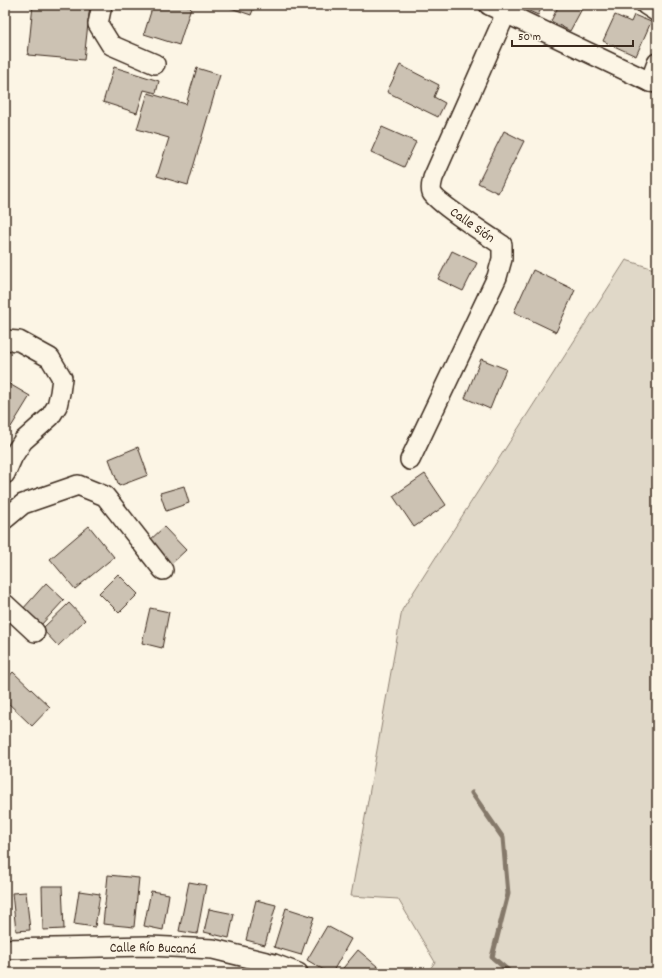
<svg xmlns="http://www.w3.org/2000/svg" width="662" height="978" font-family="Dekko,sans-serif">
	<style>
		.green { fill: #e0d8c8; stroke: #8e8173 }
		.lines { fill: none; stroke-linecap: round; stroke-linejoin: round }
		.stream { stroke: #85796b; stroke-width: 5 }
		.building { fill: #ccc2b3; stroke: #3b2a1e }
		.street-casing { stroke: #3b2a1e; stroke-width: 22 }
		.street { stroke: #fcf5e5; stroke-width: 19 }
		.labels { text-anchor: middle; stroke-width: 4; stroke-linejoin: round; paint-order: stroke }
		.street-label { font-size: 14px; fill: #3b2a1e; stroke: #fcf5e5 }
	</style>
	<rect width="100%" height="100%" fill="#fcf5e5"/>
	<filter id="ink" filterUnits="userSpaceOnUse"><feTurbulence type="fractalNoise" baseFrequency=".025" numOctaves="2"/><feDisplacementMap in="SourceGraphic" scale="8" xChannelSelector="R" yChannelSelector="G"/><feConvolveMatrix kernelMatrix="1 2 1 2 8 2 1 2 1" color-interpolation-filters="sRGB"/></filter>
	<g filter="url(#ink)">
		<path class="green" d="M626,260L657,270V973H427L435,962L398,899L351,896L402,610Z"/>
		<g class="lines">
			<path class="stream" d="M472,793L503,838L508,894L492,957L511,973"/>
		</g>
		<path class="building" d="M33,5H90L84,60L28,55Z
			M153,5H185L191,7L179,45L144,34Z
			M225,5H255L251,15L225,6Z
			M516,5H543L538,15Z
			M559,5H584L570,31L551,21Z
			M615,15L631,22L634,15L651,22L636,56L603,41Z
			M400,65L439,85L434,97L445,103L438,117L387,92Z
			M114,67L159,81L156,93L144,90L137,113L103,102Z
			M197,68L220,75L188,185L157,176L169,138L137,129L148,93L186,104Z
			M382,127L416,142L404,167L371,152Z
			M504,131L524,141L498,193L478,183Z
			M452,251L477,263L463,291L438,279Z
			M533,270L575,290L556,332L514,312Z
			M481,359L506,369L490,409L465,398Z
			M6,382L30,396L11,427L5,424V384Z
			M138,447L148,475L119,486L109,459Z
			M425,474L446,505L414,527L393,496Z
			M184,486L189,503L166,511L160,493Z
			M89,526L114,557L75,589L50,559Z
			M164,527L186,550L170,565L148,542Z
			M118,574L138,594L119,613L99,593Z
			M46,583L64,600L40,626L22,610Z
			M69,603L85,620L58,646L42,629Z
			M150,608L169,612L162,648L142,643Z
			M13,672L50,707L32,726L5,700V681Z
			M108,875L139,878L134,927L103,924Z
			M189,882L206,885L197,934L179,931Z
			M42,886H62L64,929L43,930Z
			M79,891L100,894L95,927L74,924Z
			M151,891L169,894L163,930L144,926Z
			M26,892L30,930L16,931L12,893Z
			M256,900L276,905L265,945L246,940Z
			M286,908L314,917L301,955L274,947Z
			M209,909L234,914L229,938L204,932Z
			M327,926L351,939L332,973H329L307,960Z
			M358,950L384,972L383,973H339Z"/>
		<g class="lines">
			<g class="street-casing">
				<g id="street">
					<path d="M102,5L98,24L111,45L155,64"/>
					<path d="M489,5L650,82L657,83"/>
					<path d="M646,5L657,12"/>
					<path d="M650,82L657,63"/>
					<path d="M5,340L19,341L50,358L62,378L60,393L57,406L50,417L23,441L13,456L5,474"/>
					<path d="M410,460L497,277L502,259V245C490,237 436,202 432,193C430,188 432,183 433,178L506,13"/>
					<path d="M5,519L23,504L78,485L105,496L163,570"/>
					<path d="M5,604L35,632"/>
					<path id="s1" d="M5,949L149,946L213,949L274,964L298,973"/>
				</g>
			</g>
			<use href="#street" class="street"/>
		</g>
	</g>
	<g class="labels">
		<g class="street-label">
			<text transform="translate(473 224) rotate(35)" y="5">Calle Sión</text>
			<text dy="5" stroke="none"><textPath href="#s1" startOffset="148">Calle Río Bucaná</textPath></text>
		</g>
	</g>
	<rect width="662" height="978" fill="none" stroke="#fcf5e5" stroke-width="20"/>
	<rect x="10" y="10" width="642" height="958" fill="none" stroke="#3b2a1e" stroke-width="1.5" filter="url(#ink)"/>
	<path d="M512 40v6h121v-6" fill="none" stroke="#3b2a1e" stroke-width="2"/>
	<text x="518" y="40" font-size="12" fill="#3b2a1e" stroke="#fcf5e5" stroke-width="3" paint-order="stroke">50 m</text>
</svg>
